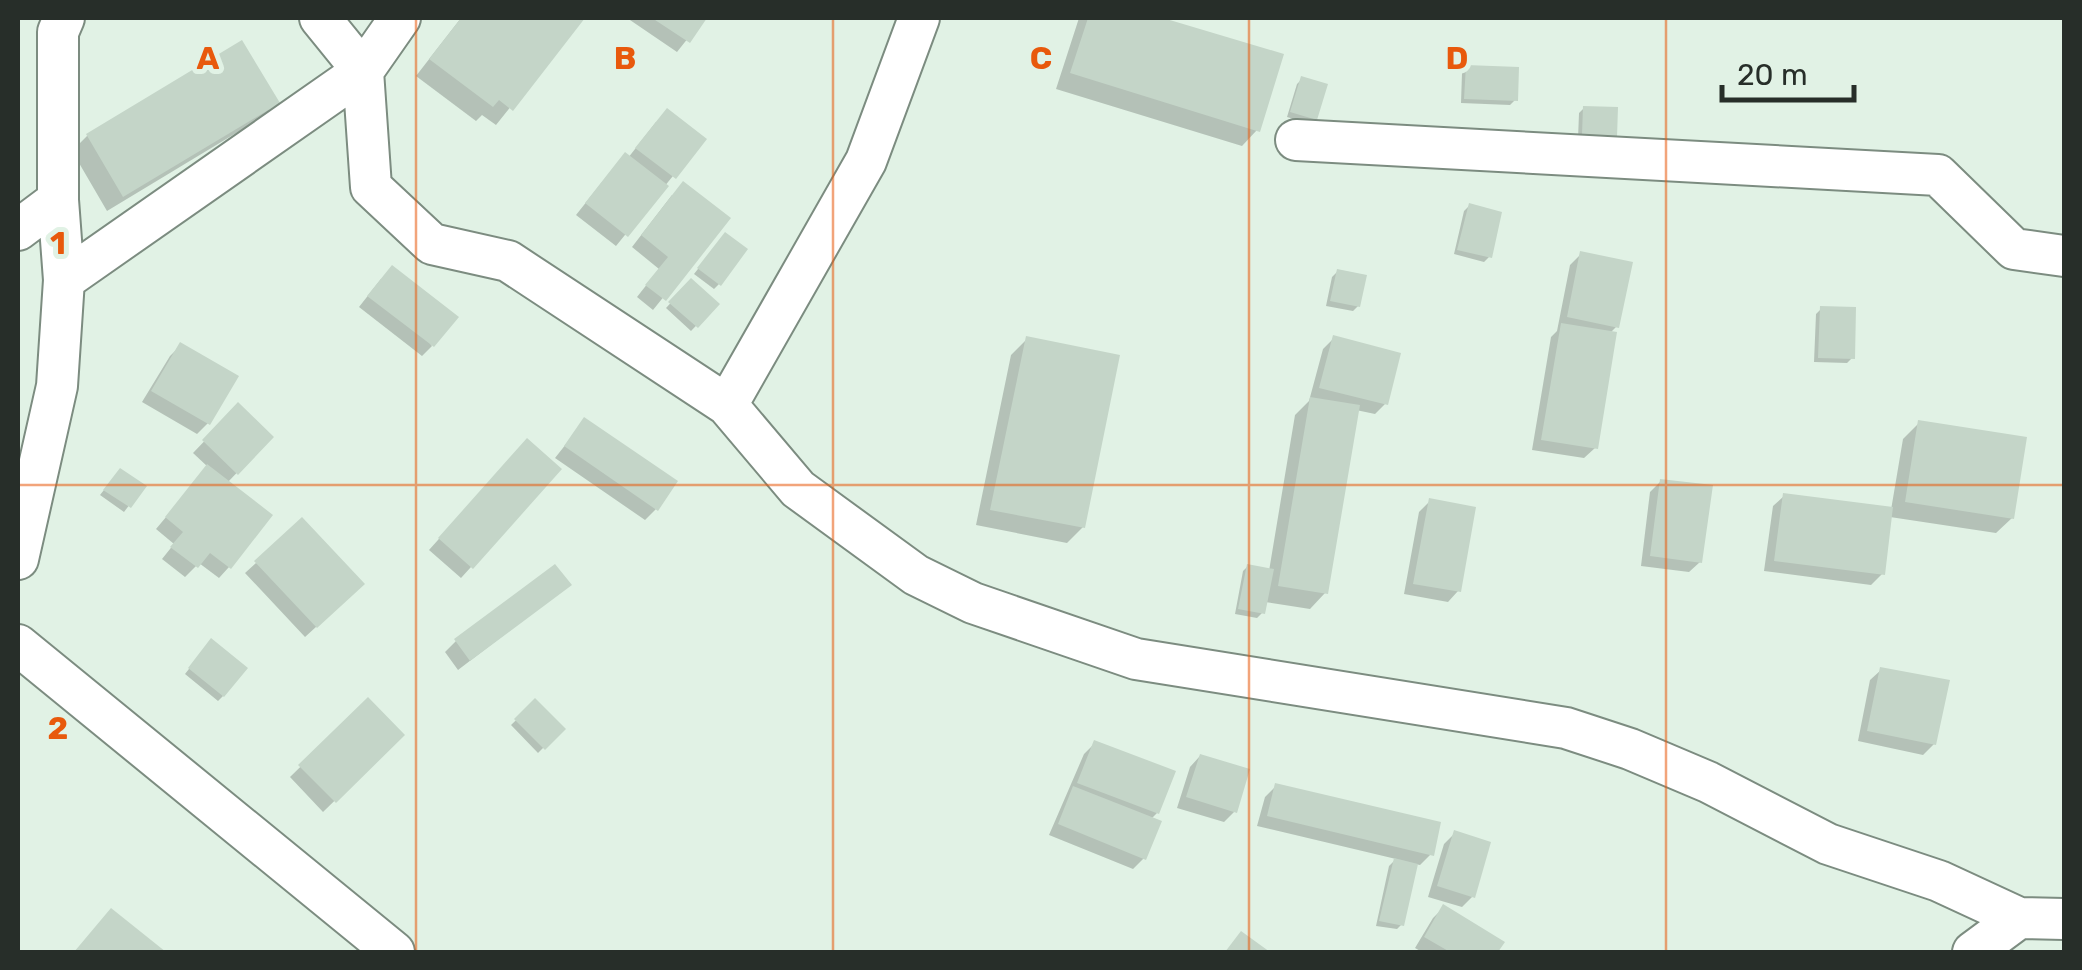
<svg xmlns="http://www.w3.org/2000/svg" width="2082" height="970" font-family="Rubik,sans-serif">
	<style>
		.shadow { fill: #0003 }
		.building { fill: #c4d5c8 }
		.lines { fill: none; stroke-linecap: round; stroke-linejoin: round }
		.street-casing { stroke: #7c8c80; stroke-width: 44 }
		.street { stroke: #fff; stroke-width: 40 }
		.grid { fill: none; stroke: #e8590c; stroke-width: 2.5; stroke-opacity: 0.55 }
		.grid-label { font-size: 32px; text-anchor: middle; font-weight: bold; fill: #e8590c; stroke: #e1f2e5; stroke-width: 10; stroke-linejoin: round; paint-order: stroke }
	</style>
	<rect width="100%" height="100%" fill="#e1f2e5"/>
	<path class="shadow" d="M461,18H582L496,125L482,115L476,121L416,76Z
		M627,18H704L677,52Z
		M1079,18H1155L1281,56L1257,130L1242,146L1056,89Z
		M1467,68L1515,100L1510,105L1461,103L1462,73Z
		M1302,79L1315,119L1310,124L1287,117L1297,84Z
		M277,102L261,118L107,211L72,151L87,136Z
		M1584,108L1614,136L1609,141L1578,139L1579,113Z
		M656,122L703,139L616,246L576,215L615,166L628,158Z
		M672,195L727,218L653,310L637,297L659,269L632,247Z
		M1469,206L1489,257L1484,262L1454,254L1464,211Z
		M721,240L719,284L714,289L694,274Z
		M1581,254L1616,327L1609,334L1595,448L1584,458L1532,450L1551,337L1557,331L1570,265Z
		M1337,272L1358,306L1353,311L1326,306L1332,277Z
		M381,279L432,346L422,356L359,307Z
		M691,281L717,304L691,331L666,308Z
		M1821,309L1852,358L1847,363L1814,362L1816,314Z
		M1334,338L1385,404L1375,414L1356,410L1325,593L1310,609L1265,602L1262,613L1257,618L1235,614L1243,571L1248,566L1269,571L1295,415L1309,401L1323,349Z
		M1027,339L1083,527L1067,543L976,525L1011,355Z
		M181,345L208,423L197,434L142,402L170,356Z
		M238,406L270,438L227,483L229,567L219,578L199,563L185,577L162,559L174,544L156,529L208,467L193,453Z
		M585,420L656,509L645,520L555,458Z
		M1919,423L2012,518L1996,533L1890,517L1882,574L1871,585L1764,571L1773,506L1784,496L1891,510L1903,439Z
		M517,452L471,567L461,578L429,550Z
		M115,476L143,487L124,512L100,495Z
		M1661,481L1700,562L1689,572L1641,566L1650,492Z
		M1430,501L1458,591L1448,602L1404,594L1419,512Z
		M256,563L351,595L305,637L245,573Z
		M569,585L458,670L445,652L456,641Z
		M207,646L223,696L218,701L185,674Z
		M1881,670L1934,744L1923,755L1858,741L1870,680Z
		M368,701L402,735L323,812L290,777Z
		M535,702L562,729L538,753L511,725Z
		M1095,743L1157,813L1151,819L1144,858L1133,869L1049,835L1084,754Z
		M1200,756L1235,811L1224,822L1177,808L1190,767Z
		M1276,786L1431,854L1420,865L1415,864L1402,924L1397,929L1376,926L1389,866L1396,859L1257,826L1265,797Z
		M1455,833L1473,896L1462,907L1428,897L1444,844Z
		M1444,907L1502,942L1496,952H1422L1415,948L1433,918Z"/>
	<path class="building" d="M461,18H585L513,111L499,100L493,107L429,59Z
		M652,18H707L690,43Z
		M1088,18H1163L1284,54L1260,132L1070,73Z
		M242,40L280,103L123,197L86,134Z
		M1466,65L1519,67L1518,101L1464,99Z
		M1301,76L1328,84L1317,120L1290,112Z
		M1583,106L1618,107L1617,137L1582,135Z
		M667,108L707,139L676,179L635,148Z
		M625,152L669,186L628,237L585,203Z
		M683,181L731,218L666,301L645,285L668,257L641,235Z
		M1469,203L1502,212L1492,258L1457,250Z
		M725,232L748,249L721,286L697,268Z
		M1580,251L1633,262L1619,328L1567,317Z
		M392,265L459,317L434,347L367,296Z
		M1337,269L1367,275L1360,307L1330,301Z
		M691,278L720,304L698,328L668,302Z
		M1820,306L1856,307L1855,359L1818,358Z
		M1561,323L1617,332L1598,449L1541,440Z
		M1333,335L1401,353L1388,405L1319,388Z
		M1026,336L1120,355L1085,528L990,510Z
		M180,342L239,376L210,425L151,391Z
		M1310,397L1360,405L1328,594L1278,586Z
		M238,402L274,437L238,475L202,440Z
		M584,417L678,481L658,511L564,446Z
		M1918,420L2027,437L2014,519L1905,502Z
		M527,438L562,469L473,569L438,538Z
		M207,464L273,515L231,569L210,553L198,568L170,547L183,532L165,517Z
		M120,468L147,486L131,508L103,490Z
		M1660,479L1713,485L1702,563L1650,556Z
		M1783,493L1893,507L1885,575L1774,561Z
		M1429,498L1476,507L1461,592L1413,584Z
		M302,517L365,584L317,628L254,561Z
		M555,564L572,585L470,661L454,639Z
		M1247,564L1274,569L1265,614L1238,609Z
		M211,638L248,668L224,697L188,668Z
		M1880,667L1950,680L1936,745L1867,731Z
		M368,697L405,735L336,803L298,765Z
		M535,698L566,729L545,750L514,719Z
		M1094,740L1176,771L1159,814L1077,783Z
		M1200,754L1250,769L1237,813L1186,797Z
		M1275,783L1441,822L1434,856L1267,816Z
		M1073,786L1162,821L1146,860L1058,824Z
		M1454,830L1491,842L1475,898L1437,886Z
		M1394,858L1418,864L1404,926L1379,921Z
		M1443,904L1505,942L1498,952H1450L1424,937Z
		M111,908L166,952H74Z
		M1241,931L1270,952H1225Z"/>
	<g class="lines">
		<g class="street-casing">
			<path id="street" d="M320,18L363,71L371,187L432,244L508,261L727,405L798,489L916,575L973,603L1136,659L1566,728L1630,749L1708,782L1828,844L1939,881L2019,918L2064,919
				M1296,140L1938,175L2014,249L2064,256
				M18,230L58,200
				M64,280L363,71L400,18
				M727,405L866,161L919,18
				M18,559L57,386L64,280L58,200V32L64,18
				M18,645L394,952
				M1973,952L2019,918"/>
		</g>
		<use href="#street" class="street"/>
	</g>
	<path class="grid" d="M416,18V952M833,18V952M1249,18V952M1666,18V952M18,485H2064"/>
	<g class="grid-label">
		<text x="208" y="69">A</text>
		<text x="625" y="69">B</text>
		<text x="1041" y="69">C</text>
		<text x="1457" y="69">D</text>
		<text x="58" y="254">1</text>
		<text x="58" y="739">2</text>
	</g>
	<rect width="2082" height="970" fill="none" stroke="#272e29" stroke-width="40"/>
	<path d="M1722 85v15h132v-15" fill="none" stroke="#272e29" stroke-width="5"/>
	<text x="1737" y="85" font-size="30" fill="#272e29" stroke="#e1f2e5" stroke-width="8" paint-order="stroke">20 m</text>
</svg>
